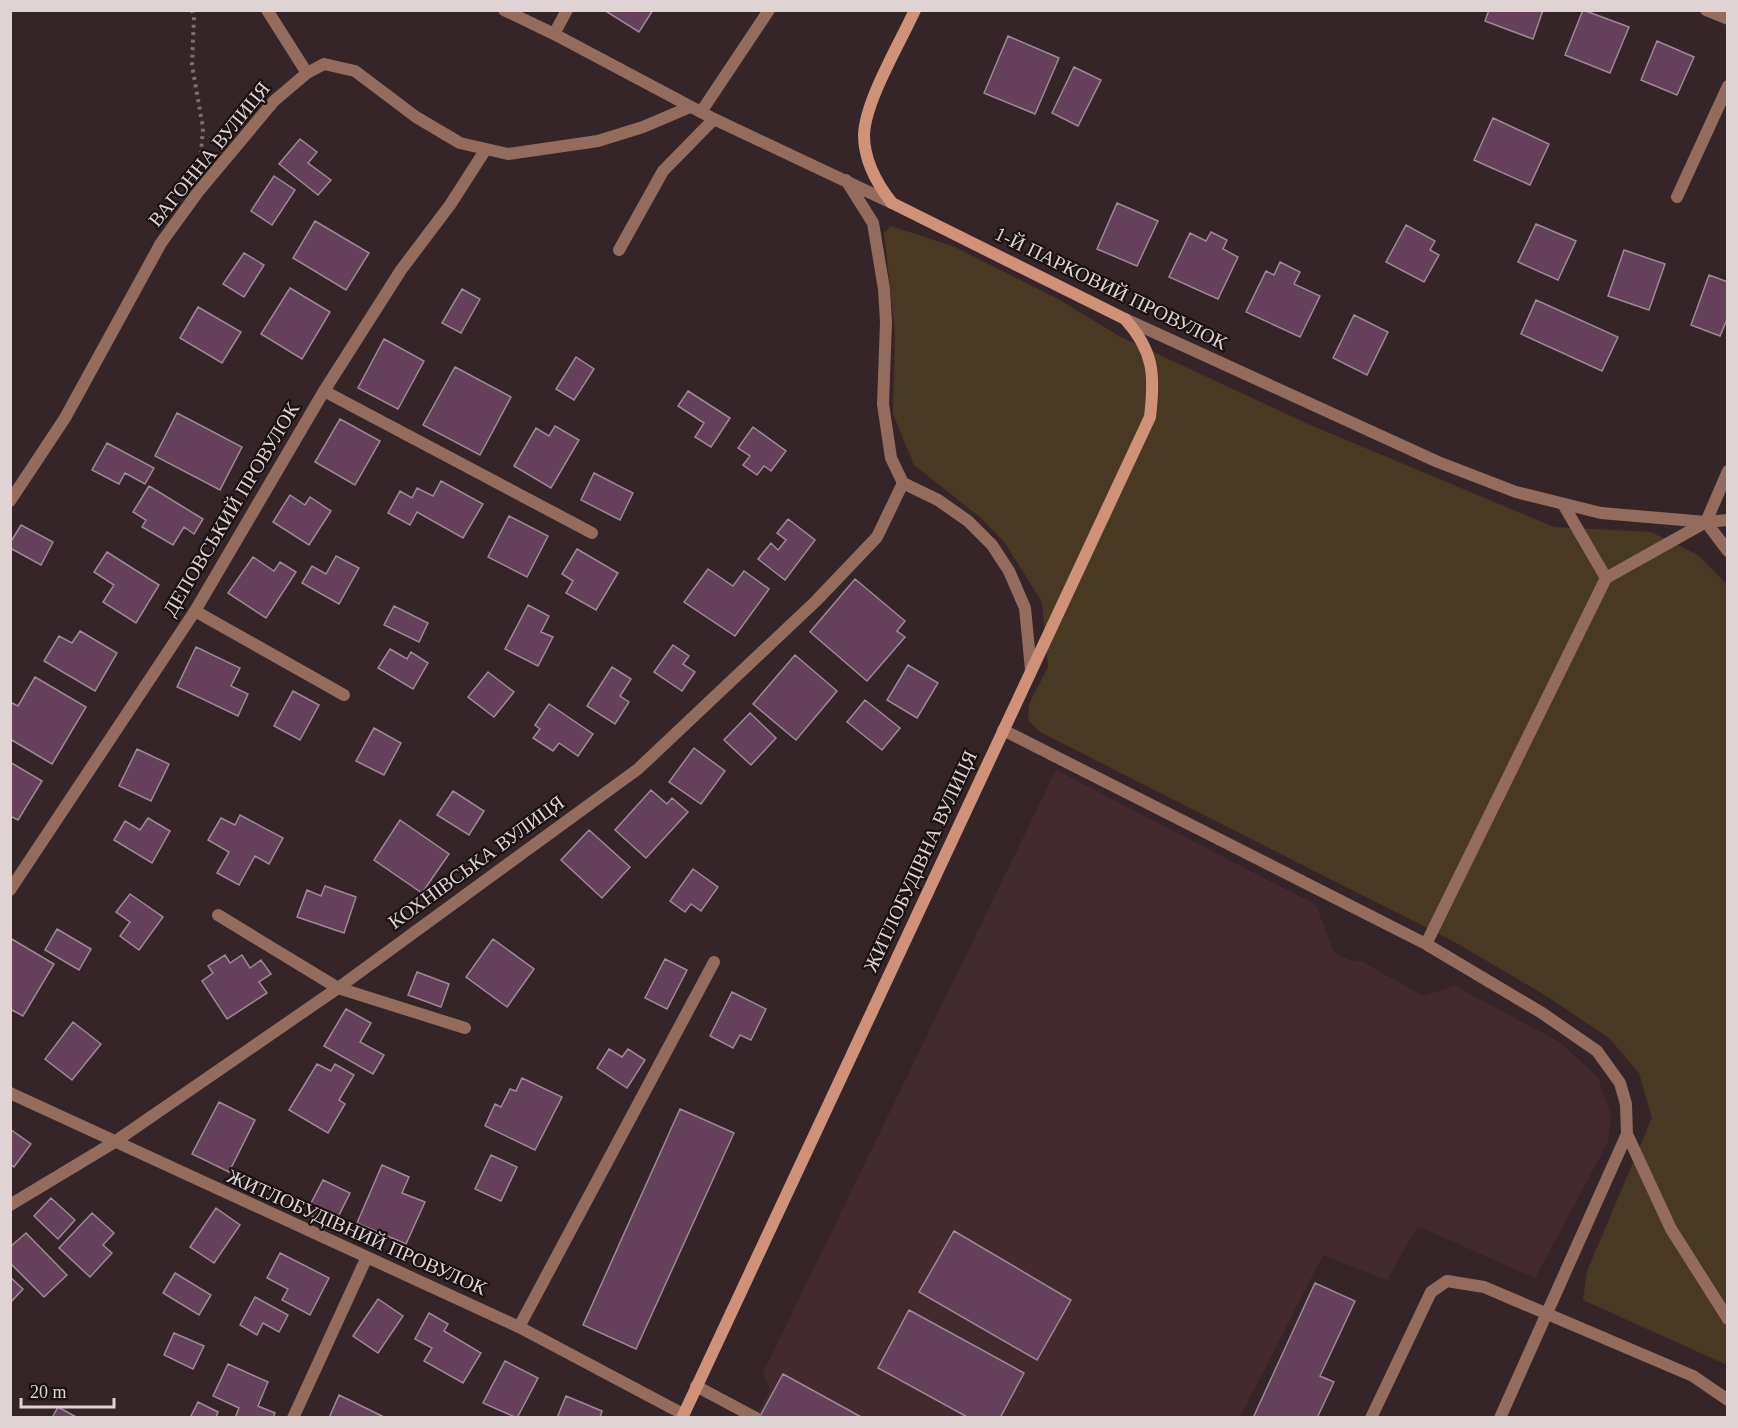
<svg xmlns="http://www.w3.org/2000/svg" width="1738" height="1428" font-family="'Times New Roman',serif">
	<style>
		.built { fill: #432a2e }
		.green { fill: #4a3922 }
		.building { fill: #64405b; stroke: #9b8a96; stroke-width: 1.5 }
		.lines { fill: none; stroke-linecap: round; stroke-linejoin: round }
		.path { stroke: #7d6e70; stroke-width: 4; stroke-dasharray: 3 4.5; stroke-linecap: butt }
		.lane { stroke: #936c5d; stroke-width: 12 }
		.street { stroke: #936c5d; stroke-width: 12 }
		.secondary { stroke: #cf9178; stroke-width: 12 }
		.labels { text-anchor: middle; stroke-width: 4.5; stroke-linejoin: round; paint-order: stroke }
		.street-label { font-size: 20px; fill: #dfd3d4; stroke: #191112 }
	</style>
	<rect width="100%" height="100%" fill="#362528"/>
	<path class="built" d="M1056,770L1316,905L1334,952L1349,960L1361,961L1423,996L1455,986L1561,1043L1598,1078L1611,1115L1608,1142L1535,1278L1418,1226L1387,1280L1323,1255L1240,1417L756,1418L770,1390L763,1373Z"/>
	<path class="green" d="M891,226L955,247L1058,299L1119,336L1308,424L1554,527L1651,532L1698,555L1727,584V1365L1583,1300L1587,1271L1652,1118L1639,1073L1609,1038L1548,997L1453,941L1040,732L1028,720L1029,704L1048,667L1042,602L1005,543L981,518L914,465L893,414L895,332L884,233Z"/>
	<path class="building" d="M604,10H653L639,32Z
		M1489,10H1543L1533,39L1485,21Z
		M1583,10L1629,27L1610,73L1565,55Z
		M1008,36L1059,58L1035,114L984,93Z
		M1657,41L1694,57L1677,95L1641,80Z
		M1074,67L1101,80L1078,126L1052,113Z
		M1493,118L1549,144L1530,185L1474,160Z
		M300,139L317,152L308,163L331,180L318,195L279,164Z
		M274,176L295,190L272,225L251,211Z
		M1117,203L1158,221L1137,266L1097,249Z
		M315,221L369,253L346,290L293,258Z
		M1536,224L1576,241L1558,280L1518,262Z
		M1406,225L1435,241L1430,250L1439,255L1424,282L1386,262Z
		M1211,232L1227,240L1223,249L1238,257L1218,299L1169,277L1190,233L1206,241Z
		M1624,250L1665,264L1649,310L1608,296Z
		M244,253L264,265L244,297L223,284Z
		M1280,262L1300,272L1294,284L1320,296L1300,337L1246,312L1266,271L1274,275Z
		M1709,275L1728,282V317L1720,336L1691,325Z
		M290,288L330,312L302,359L261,334Z
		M462,289L480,299L461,333L442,323Z
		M1536,300L1618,337L1602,371L1521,334Z
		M198,307L241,332L222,363L180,338Z
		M1354,315L1388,332L1367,375L1333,358Z
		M384,339L424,361L398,409L358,388Z
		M576,357L594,369L574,400L556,389Z
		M455,367L511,397L480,455L423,425Z
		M688,391L730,418L711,447L695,437L704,423L678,406Z
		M177,413L242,447L220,490L155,456Z
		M340,419L380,441L355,485L315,462Z
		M555,426L579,440L551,488L514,466L536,428L549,436Z
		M753,427L786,451L771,471L764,466L757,475L743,465L750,456L738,448Z
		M107,443L154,468L145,484L125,473L119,484L92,470Z
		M594,473L633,493L620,520L581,500Z
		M441,481L483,504L463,538L417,512L410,525L388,513L400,491L412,498L417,488L433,496Z
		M149,486L203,519L194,534L184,527L173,545L142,527L146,520L133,512Z
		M290,495L305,505L310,497L331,511L309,545L273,522Z
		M509,516L548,536L527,577L488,557Z
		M788,519L815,540L785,580L758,559L771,543L778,550L786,540L777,533Z
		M21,525L53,542L41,565L10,548V543Z
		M577,549L618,573L596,610L566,593L573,581L562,574Z
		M107,552L159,585L136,623L103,602L114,585L94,572Z
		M336,556L359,568L339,604L302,583L312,566L326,574Z
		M253,557L274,571L280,562L296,572L266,618L228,593Z
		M708,569L733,586L744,571L769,589L735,636L684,602Z
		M855,579L905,621L897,631L905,637L867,681L810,632Z
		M528,605L549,616L541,632L553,637L538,666L505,649Z
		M394,606L428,623L419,642L384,625Z
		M80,631L117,653L95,691L44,661L59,636L72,643Z
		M673,645L689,656L683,664L695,672L682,691L654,672Z
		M196,647L240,668L231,686L248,694L238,716L177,687Z
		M390,649L407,659L411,652L428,663L413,689L378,668Z
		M795,655L837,691L796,740L753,704Z
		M908,665L938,683L917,718L887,700Z
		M612,667L631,679L620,696L629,702L615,724L587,706Z
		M488,672L514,692L494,717L468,697Z
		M35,677L86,707L52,764L10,739V702L18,706Z
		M293,691L319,705L300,740L274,726Z
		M865,700L900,728L882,750L847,722Z
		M549,704L593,734L578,756L559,743L553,751L533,738L540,729L535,725Z
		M750,713L776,738L751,765L724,740Z
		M374,728L401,743L384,775L356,761Z
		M694,748L725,771L701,804L669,782Z
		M137,749L169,764L151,801L119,786Z
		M10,762L42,781L18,820L10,816Z
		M651,790L667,804L672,798L688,812L646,858L615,830Z
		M453,791L484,811L469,835L437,815Z
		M240,815L283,838L269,864L255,856L239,885L217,873L229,852L208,840L221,818L235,825Z
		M148,818L170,831L152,863L114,840L125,821L140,830Z
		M400,820L449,854L422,893L374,860Z
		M589,830L630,867L602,898L561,860Z
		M693,869L718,887L701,911L691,904L685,912L670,901Z
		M325,886L356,897L344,933L297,917L307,890L321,896Z
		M130,894L163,917L139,950L120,936L130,922L116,912Z
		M57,929L91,949L79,970L45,950Z
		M10,938L54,964L23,1016L10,1009Z
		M493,939L534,969L507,1007L466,977Z
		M225,955L230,963L242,955L250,968L261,960L271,974L259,982L267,993L227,1019L202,981L213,973L208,966Z
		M665,959L687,970L667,1009L645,998Z
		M417,972L449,984L441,1007L408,995Z
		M732,992L766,1009L751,1040L740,1035L733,1048L710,1036Z
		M346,1009L371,1023L360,1042L384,1055L373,1074L324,1046Z
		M73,1022L101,1044L72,1080L45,1059Z
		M609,1049L622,1057L628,1049L645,1060L627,1088L597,1068Z
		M317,1064L331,1071L335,1064L354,1075L339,1100L345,1104L328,1133L289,1110Z
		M522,1078L562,1097L535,1150L485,1126L495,1104L501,1107L510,1089L516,1091Z
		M219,1102L255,1120L229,1172L192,1154Z
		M680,1109L734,1133L636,1349L583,1325Z
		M10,1129L31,1144L14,1167L10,1164Z
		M491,1155L517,1167L501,1201L475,1189Z
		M382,1165L409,1177L402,1193L425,1202L406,1244L357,1223Z
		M323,1180L350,1193L333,1227L306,1213Z
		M51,1198L75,1220L58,1239L34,1216Z
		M216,1208L240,1225L214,1263L190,1247Z
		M92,1213L114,1233L103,1245L112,1253L90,1277L59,1248Z
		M954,1231L1071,1300L1037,1360L919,1292Z
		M26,1233L67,1275L44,1297L10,1263V1247Z
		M280,1253L329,1278L310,1315L282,1300L288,1289L267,1278Z
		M175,1273L211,1295L199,1315L163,1293Z
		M10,1277L23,1289L10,1303Z
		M1315,1283L1355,1301L1320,1376L1334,1382L1317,1418H1253Z
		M255,1297L288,1315L279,1332L263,1323L257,1335L240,1325Z
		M378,1299L403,1316L378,1353L353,1336Z
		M909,1310L1024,1373L1000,1418H969L878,1368Z
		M429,1313L448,1324L444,1331L481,1353L463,1383L424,1361L432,1348L415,1339Z
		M174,1333L204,1346L193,1369L164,1355Z
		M505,1361L538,1378L517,1418L483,1403Z
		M228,1364L268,1382L258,1406L275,1413L273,1418H235L239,1408L213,1396Z
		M783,1374L863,1418H759Z
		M339,1395L386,1418H329Z
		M566,1396L602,1411L600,1418H557Z
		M198,1402L218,1412L216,1418H190Z
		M58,1407L78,1418H52Z"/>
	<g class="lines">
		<path class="path" d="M192,10L194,17L192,65L203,128L201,152"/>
		<path class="lane" d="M267,10L307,73
			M701,112L769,10
			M619,250L663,171L714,119
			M324,391L592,533
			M1563,504L1606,578
			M195,611L344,695
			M1003,730L1426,944L1542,1013L1597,1051L1620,1083L1626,1104L1627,1134L1500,1418
			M218,915L338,988L465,1028
			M1426,944L1606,578L1706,522L1728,471
			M1627,1134L1671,1229L1728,1319
			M519,1327L714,962
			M696,1386L756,1418
			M1371,1418L1431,1292L1447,1281L1484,1287L1693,1376L1728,1400"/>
		<path class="street" d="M504,10L554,34L714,119L892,203
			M1706,10L1728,19
			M554,34L567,10
			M846,180L873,223L884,289L886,322L883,404L891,458L903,483L938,500L968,521L992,545L1009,571L1025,608L1031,670
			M1677,197L1728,86
			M1125,319L1438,462L1516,492L1601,513L1706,522L1728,520
			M10,501L65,418L161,243L198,192L274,101L307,73L324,64L355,71L416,117L460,143L508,154L598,141L643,127L690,107
			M1706,522L1728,551
			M10,890L195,611L324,391L401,270L450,205L486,149
			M10,1093L519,1327L683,1414
			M10,1205L113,1143L338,988L638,769L816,601L877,537L903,483
			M293,1418L366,1259"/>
		<path class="secondary" d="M682,1418L1150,417C1155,375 1154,351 1125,319L892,203C877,184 864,161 864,135C865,101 900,43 915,10"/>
	</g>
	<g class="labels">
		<g class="street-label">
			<text transform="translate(209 154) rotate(-51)" y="7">ВАГОННА ВУЛИЦЯ</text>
			<text transform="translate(1111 288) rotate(26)" y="7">1-Й ПАРКОВИЙ ПРОВУЛОК</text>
			<text transform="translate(231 509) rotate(-59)" y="7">ДЕПОВСЬКИЙ ПРОВУЛОК</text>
			<text transform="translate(920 861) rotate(-65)" y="7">ЖИТЛОБУДІВНА ВУЛИЦЯ</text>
			<text transform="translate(476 862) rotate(-36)" y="7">КОХНІВСЬКА ВУЛИЦЯ</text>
			<text transform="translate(357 1232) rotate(24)" y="7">ЖИТЛОБУДІВНИЙ ПРОВУЛОК</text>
		</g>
	</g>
	<rect width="1738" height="1428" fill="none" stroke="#dfd3d4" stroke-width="24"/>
	<path d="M21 1398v9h93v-9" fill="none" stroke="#dfd3d4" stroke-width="3"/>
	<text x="30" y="1398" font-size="18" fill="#dfd3d4" stroke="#191112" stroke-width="4.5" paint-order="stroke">20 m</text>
</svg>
